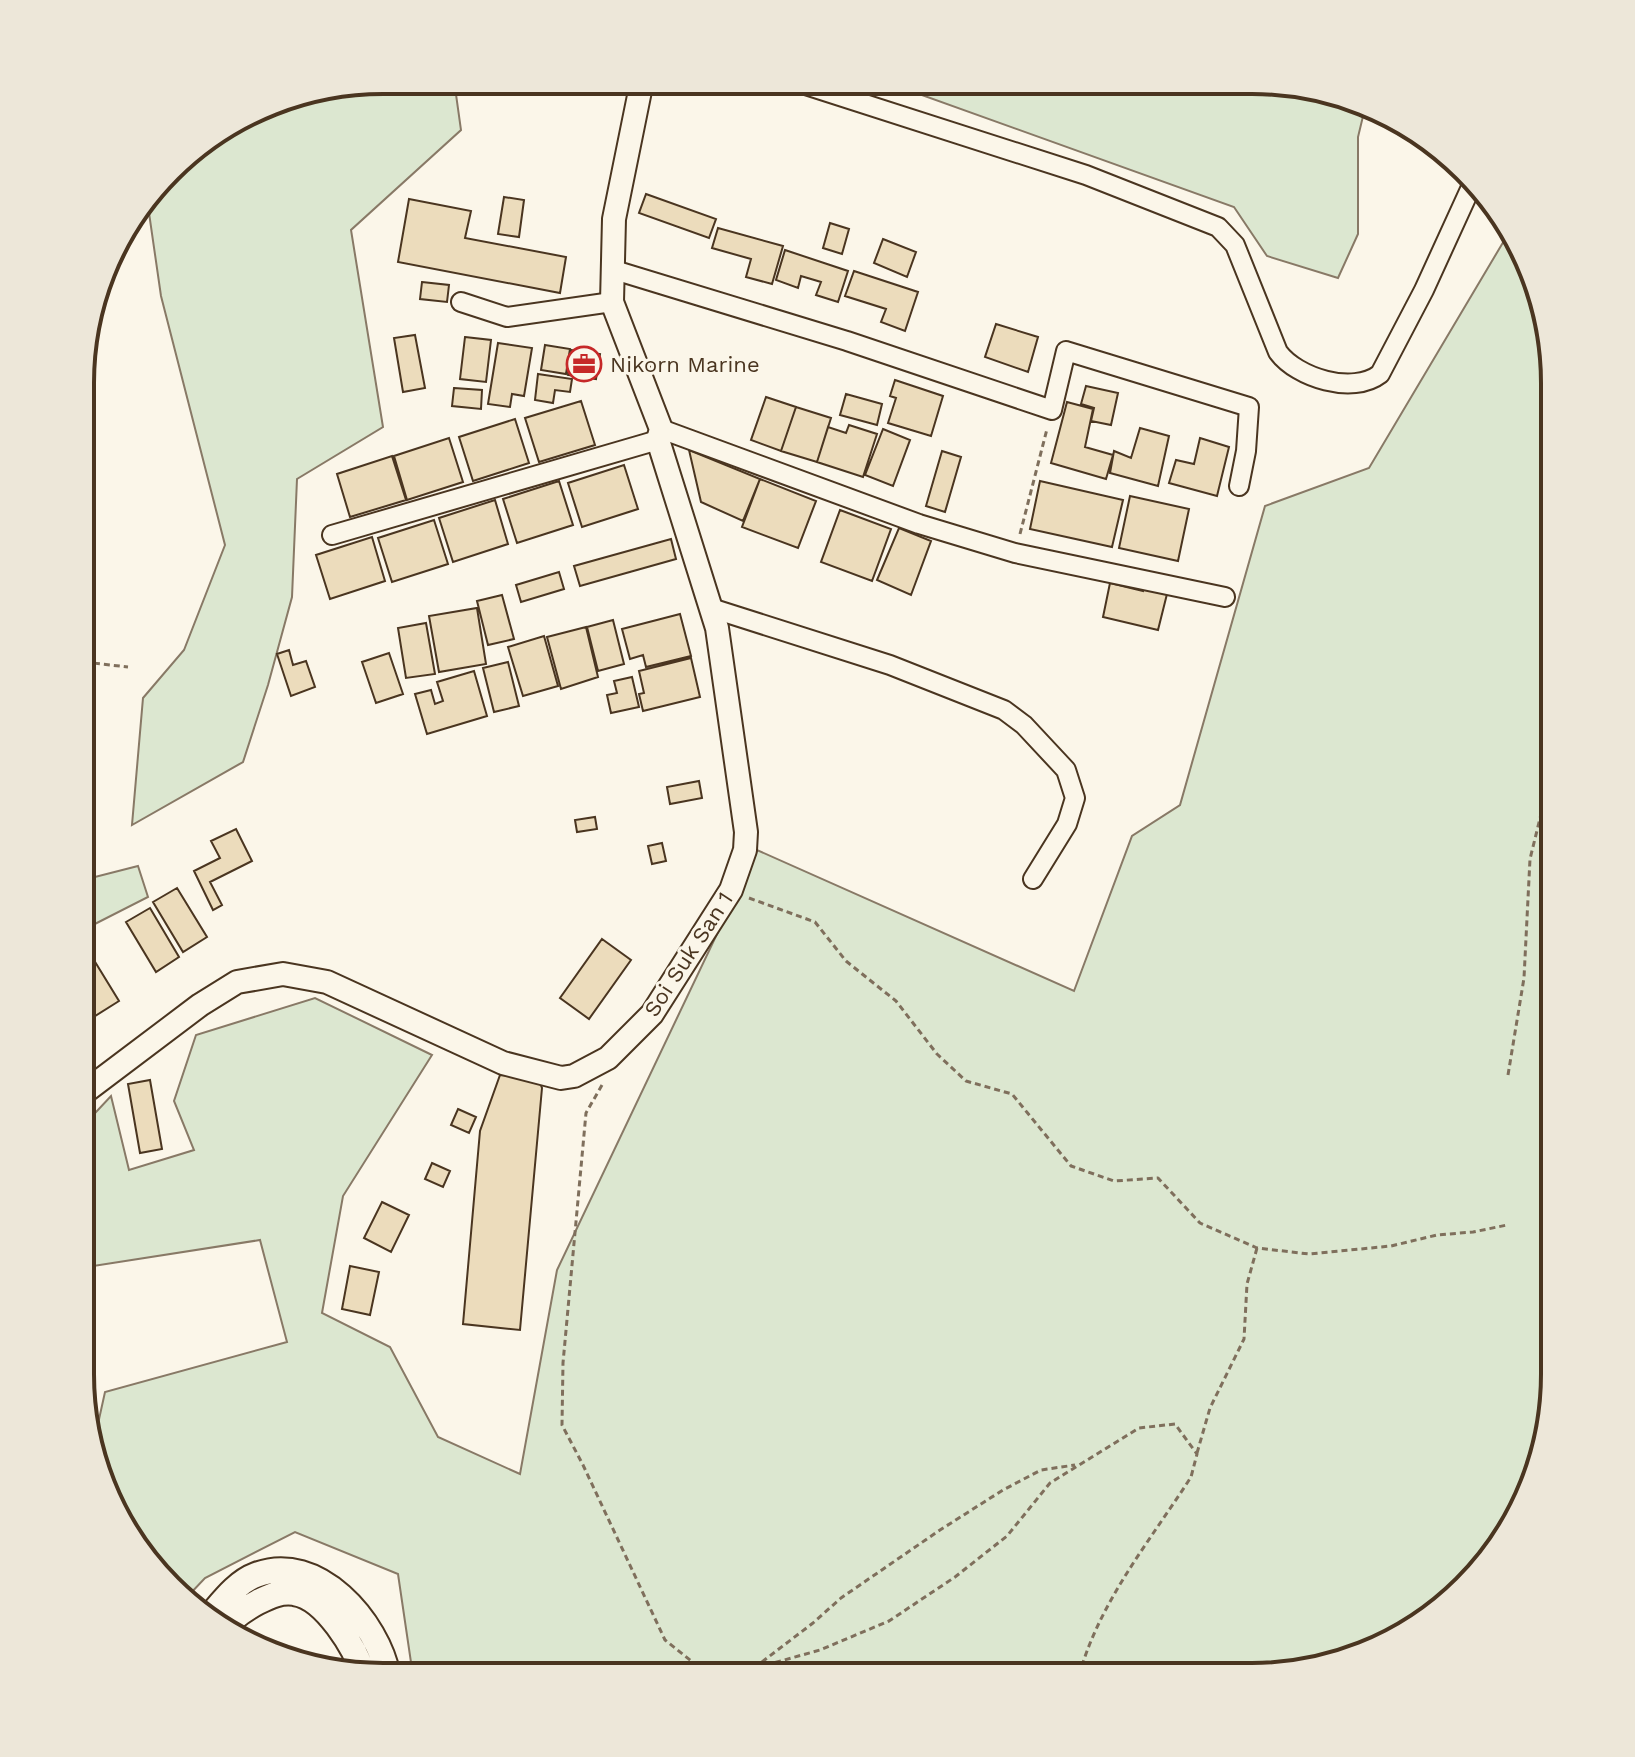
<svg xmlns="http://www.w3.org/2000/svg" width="1635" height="1757" font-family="'Work Sans',sans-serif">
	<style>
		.green { fill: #dce7d0; stroke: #887966; stroke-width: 2 }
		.building { fill: #ecdcbc; stroke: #4a3520; stroke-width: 2 }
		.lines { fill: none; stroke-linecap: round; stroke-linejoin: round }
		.minor-casing { stroke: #4a3520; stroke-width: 22 }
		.tertiary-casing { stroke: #4a3520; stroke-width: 26 }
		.secondary-casing { stroke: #4a3520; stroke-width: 28 }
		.path { stroke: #7f6f5c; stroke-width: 3; stroke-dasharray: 6 4; stroke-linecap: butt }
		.minor { stroke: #fbf6e9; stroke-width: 18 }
		.tertiary { stroke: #fbf6e9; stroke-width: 22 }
		.secondary { stroke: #fbf6e9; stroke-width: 24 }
		.labels { text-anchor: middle; stroke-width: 6; stroke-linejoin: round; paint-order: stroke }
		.poi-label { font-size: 22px; fill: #4a3520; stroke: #fbf6e9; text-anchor: start }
		.street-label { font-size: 22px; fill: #4a3520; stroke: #fbf6e9 }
		.rim { fill: none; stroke: #4a3520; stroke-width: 4 }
	</style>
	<rect width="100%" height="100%" fill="#fbf6e9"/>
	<path class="green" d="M383,80H454L461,130L351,230L383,427L297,479L292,597L268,685L243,762L132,825L143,698L184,650L225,545L161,296L147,199L184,155L285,96Z
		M903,81L1291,83L1365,108L1358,137V234L1338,278L1267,256L1234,207L905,89Z
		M1511,229L1539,285L1554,364V1393L1515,1525L1421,1626L1350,1661L1271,1676H413L398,1574L295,1532L205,1578L188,1596L131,1543L96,1472L92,1451L105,1392L287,1342L260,1240L87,1267L81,1263L82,1127L111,1096L129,1170L194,1150L174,1101L196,1035L315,998L432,1055L343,1196L322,1313L390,1347L438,1437L520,1474L557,1270L757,850L1074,991L1132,836L1180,805L1265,506L1369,468Z
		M138,866L148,897L83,930V880Z"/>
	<path class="building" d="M589,81H615L610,93L587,84Z
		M646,194L716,219L709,238L639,213Z
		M504,197L524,200L519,237L498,234Z
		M409,199L471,211L465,238L566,257L560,293L398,262Z
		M830,223L849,229L842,254L823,248Z
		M718,228L783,246L772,284L746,277L751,259L712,248Z
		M883,239L916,252L907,277L874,263Z
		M785,250L848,271L838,302L816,295L821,282L801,276L798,288L776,280Z
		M854,271L918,292L905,331L881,322L886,309L845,296Z
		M422,282L449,285L447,302L420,299Z
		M996,324L1038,337L1028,372L985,357Z
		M415,335L425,388L403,392L394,338Z
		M465,337L491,340L486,382L460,379Z
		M498,343L532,348L524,396L512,394L510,407L488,404Z
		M545,345L570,349L566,374L541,370Z
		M571,350L600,354L596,379L568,375Z
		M538,374L572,379L570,392L555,390L553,403L535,400Z
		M895,380L943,396L931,436L888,423L896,398L890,396Z
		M1086,386L1118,393L1111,425L1091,421L1094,408L1081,404Z
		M454,388L482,390L481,409L452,406Z
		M846,394L882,404L877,425L840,415Z
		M766,397L796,407L781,451L751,440Z
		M581,401L595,445L539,462L525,418Z
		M1067,402L1093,409L1085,447L1113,455L1106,479L1051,463Z
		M796,407L831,418L817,462L781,451Z
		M515,419L529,463L473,481L459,437Z
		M849,425L877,434L863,477L817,462L828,427L846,433Z
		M1140,428L1169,436L1158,486L1110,473L1114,451L1131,458Z
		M883,429L910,440L893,486L865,475Z
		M449,438L463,482L407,500L394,456Z
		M1200,438L1229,447L1217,496L1169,483L1176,460L1194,464Z
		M689,450L760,479L743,521L701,502Z
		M942,451L961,457L945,512L926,506Z
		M392,456L406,500L350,517L337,474Z
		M624,465L638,509L582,527L568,483Z
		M760,479L816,501L798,548L742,527Z
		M559,481L573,525L517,543L503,499Z
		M1040,481L1123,500L1112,547L1030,529Z
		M1130,496L1189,509L1178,561L1119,548Z
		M495,500L508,544L453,562L439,518Z
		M840,510L891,529L872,581L821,562Z
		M434,520L448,564L392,582L378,538Z
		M899,528L931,541L911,595L877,580Z
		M372,537L385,581L330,599L316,555Z
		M671,539L676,559L580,586L574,566Z
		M559,572L564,589L521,602L516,585Z
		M1110,583L1143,591L1144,584L1168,590L1158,630L1103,617Z
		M502,595L514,639L488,645L477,601Z
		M477,608L486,664L439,672L429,616Z
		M680,614L691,656L646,667L643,655L630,659L622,629Z
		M613,620L624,664L598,671L587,627Z
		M426,623L435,674L406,678L398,628Z
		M586,627L598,677L561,689L547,637Z
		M544,636L558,686L523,696L508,647Z
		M289,650L293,665L306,661L315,687L291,696L277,654Z
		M389,653L403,694L376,703L362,662Z
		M691,658L700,697L643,711L639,694L644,693L639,671Z
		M508,662L519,706L494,712L483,668Z
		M474,671L487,716L427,734L415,694L431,690L435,704L443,701L437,682Z
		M632,677L639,707L611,713L607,695L617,693L614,681Z
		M699,781L702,798L670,804L667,787Z
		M595,817L597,829L577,832L575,820Z
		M236,829L252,861L210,882L222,905L213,910L194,871L220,858L211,841Z
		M662,843L666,861L652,864L648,846Z
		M177,888L207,937L183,952L153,902Z
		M150,908L179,957L156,972L126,922Z
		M602,939L631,960L589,1019L560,998Z
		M89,952L119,1001L95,1016L83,995V956Z
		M500,1075L538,1078L542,1088L520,1330L463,1324L480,1131Z
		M150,1080L162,1149L140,1153L128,1084Z
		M458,1109L476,1117L469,1133L451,1125Z
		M432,1163L450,1171L443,1187L425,1179Z
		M382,1202L409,1215L391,1252L364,1238Z
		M350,1266L379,1272L370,1315L342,1309Z
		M81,1304L88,1336L81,1338Z"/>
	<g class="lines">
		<g class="minor-casing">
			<path id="minor" d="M793,81L1086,175L1218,227L1235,245L1278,352C1297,378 1353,395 1380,374L1424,290L1472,185
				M611,269L847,341L1052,410L1066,351L1249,407L1246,451L1239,486
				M461,302L507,317L612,302
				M661,429L919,524L1015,553L1225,597
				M332,535L658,440
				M711,608L890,665L1004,710L1024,725L1066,770L1075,798L1067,824L1033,879"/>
		</g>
		<g class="tertiary-casing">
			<path id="tertiary" d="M82,1094L200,1005L237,982L283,974L327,982L503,1063L561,1078L574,1076L608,1058L652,1014L731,890L745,850L746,832L717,628L658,440L661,429L612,302L614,219L642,81"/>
		</g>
		<g class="secondary-casing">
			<path id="secondary" d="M210,1616C223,1601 237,1582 256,1575C317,1551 378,1622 388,1676
				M224,1629C232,1617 245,1609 258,1602C270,1596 281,1591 294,1593C325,1597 356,1649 364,1676"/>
		</g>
		<path class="path" d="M1020,534L1047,429
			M84,662L128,667
			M749,898L815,922L846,961L896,1001L937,1054L966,1081L1012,1094L1071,1166L1114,1181L1158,1178L1200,1223L1257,1248L1309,1254L1391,1246L1437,1235L1473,1232L1507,1225
			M1508,1075L1524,978L1530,859L1545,798L1554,795
			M602,1085L586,1113L563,1363L562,1425L583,1465L665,1640L710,1676
			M1197,1453L1210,1408L1244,1339L1247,1284L1257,1248
			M754,1668L813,1623L841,1598L940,1530L1003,1490L1041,1470L1075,1465
			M727,1676L820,1650L889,1621L955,1577L1007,1536L1050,1483L1139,1428L1175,1424L1197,1454L1191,1477C1150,1541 1099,1602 1079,1676"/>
		<use href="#minor" class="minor"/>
		<use href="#tertiary" class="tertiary"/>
		<use href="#secondary" class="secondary"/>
	</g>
	<defs>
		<g id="office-ring" transform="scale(1.8)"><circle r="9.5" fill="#fbf6e9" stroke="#c62828" stroke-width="1.5"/><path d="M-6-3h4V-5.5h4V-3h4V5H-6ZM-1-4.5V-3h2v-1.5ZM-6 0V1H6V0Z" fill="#c62828"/></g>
	</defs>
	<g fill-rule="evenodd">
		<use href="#office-ring" x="584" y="364"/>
	</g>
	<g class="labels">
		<g class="poi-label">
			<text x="610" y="372">Nikorn Marine</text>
		</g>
		<g class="street-label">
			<text transform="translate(688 954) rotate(-57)" y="8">Soi Suk San 1</text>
		</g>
	</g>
	<path d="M0 0H1635V1757H0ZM383 94H1252A289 289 0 0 1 1541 383V1374A289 289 0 0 1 1252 1663H383A289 289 0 0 1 94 1374V383A289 289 0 0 1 383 94Z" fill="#ede7d9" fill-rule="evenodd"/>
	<path class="rim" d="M383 94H1252A289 289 0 0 1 1541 383V1374A289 289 0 0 1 1252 1663H383A289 289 0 0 1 94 1374V383A289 289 0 0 1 383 94Z"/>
</svg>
